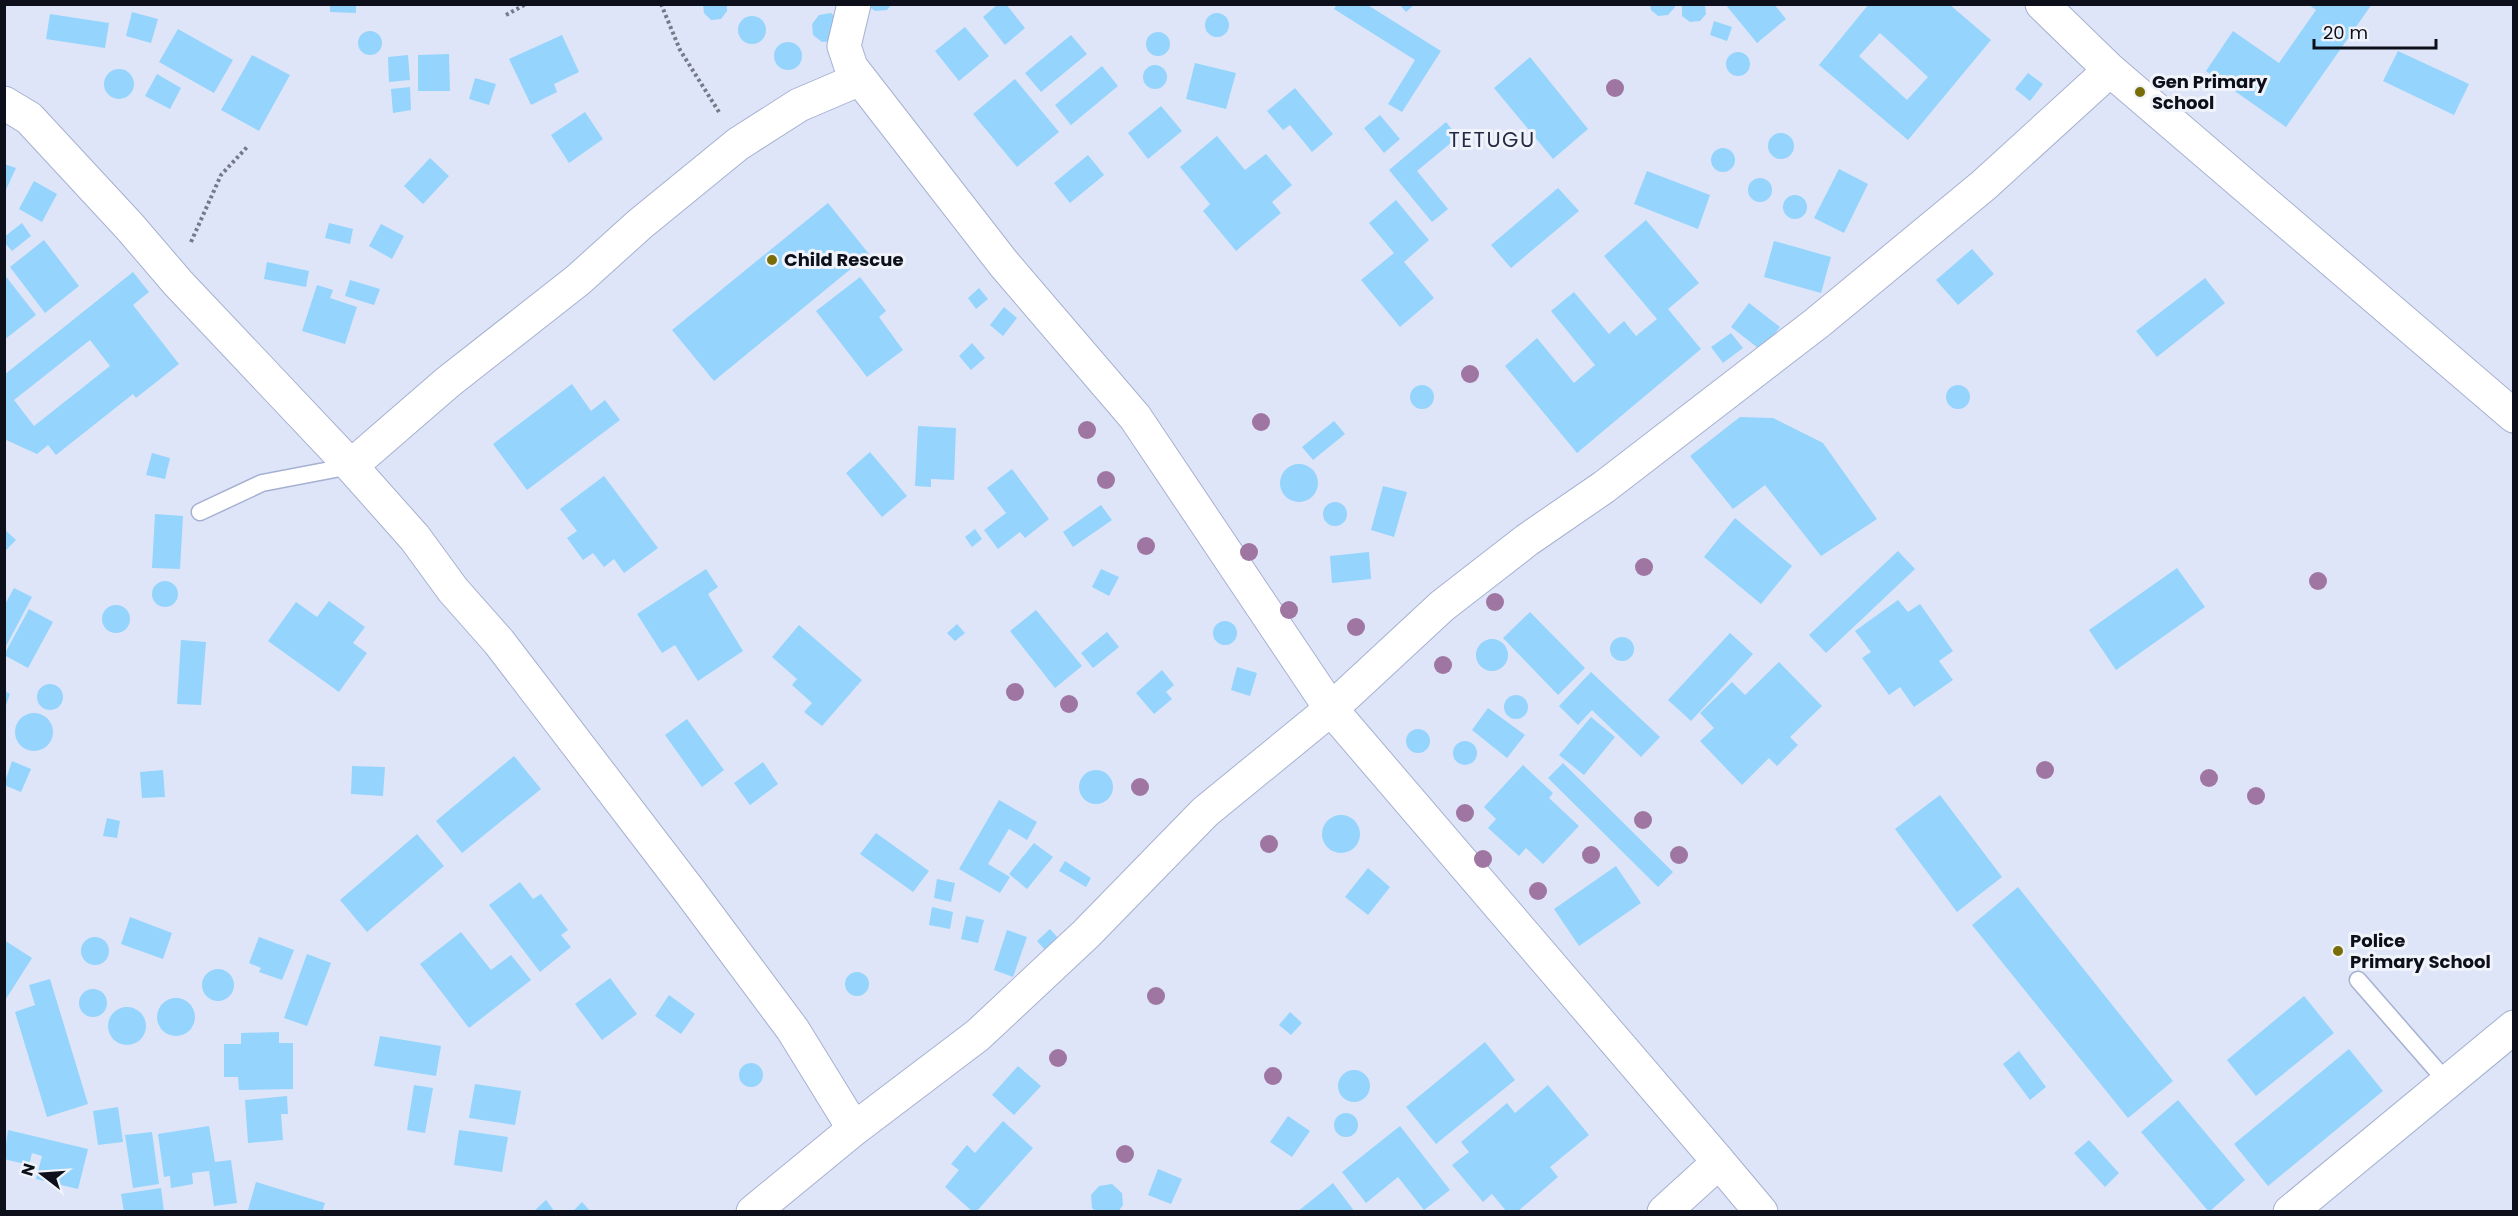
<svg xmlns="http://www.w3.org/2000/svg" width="2518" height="1216" font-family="Poppins,sans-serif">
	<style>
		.building { fill: #95d4fc; fill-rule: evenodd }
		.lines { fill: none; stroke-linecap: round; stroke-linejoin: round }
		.lane-casing { stroke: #a6b1d1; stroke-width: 19 }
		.street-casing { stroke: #a6b1d1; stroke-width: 35 }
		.path { stroke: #757a89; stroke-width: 4; stroke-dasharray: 3 3; stroke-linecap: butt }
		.lane { stroke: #fff; stroke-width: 16 }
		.street { stroke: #fff; stroke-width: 33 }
		.tree { fill: #9f75a2 }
		.poi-dot { fill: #786d08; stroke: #f0f3f9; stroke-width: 2 }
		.labels { text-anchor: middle; stroke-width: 6; stroke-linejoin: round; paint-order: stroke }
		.poi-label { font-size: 18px; font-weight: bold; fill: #0d101b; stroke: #f0f3f9; text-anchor: start }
		.quarter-label { font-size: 21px; letter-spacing: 1.5px; fill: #242c45; stroke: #f0f3f9 }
	</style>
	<rect width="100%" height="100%" fill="#dee5f9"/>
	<path class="building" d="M330,4H356V13L330,12Z
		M703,4H727V11L721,19L711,20L704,13Z
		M998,4H1006L1025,28L1005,45L983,17Z
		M1337,4H1366L1441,51L1402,112L1388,104L1415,60L1334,9Z
		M1399,4H1415L1406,12Z
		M1650,4H1674L1675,7L1668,15L1658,16L1651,10Z
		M1725,4H1774L1786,19L1757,43Z
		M1869,4H1949L1991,40L1908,140L1819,65ZM1880,33L1928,77L1907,100L1859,56Z
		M2308,4H2372L2286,127L2206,71L2233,31L2279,63L2316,10Z
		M867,5H891L887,10L875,11Z
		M1682,5H1705L1706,14L1700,21L1690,22L1682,16Z
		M132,12L158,19L151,43L126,36Z
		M1205 25a12 12 0 1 1 24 0a12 12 0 1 1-24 0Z
		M831,13L840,21L834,41L822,42L813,35L812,24L819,15Z
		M50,14L109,23L105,48L46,39Z
		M738 30a14 14 0 1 1 28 0a14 14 0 1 1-28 0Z
		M1714,21L1732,27L1727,41L1710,35Z
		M965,27L989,56L959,81L935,51Z
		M178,29L233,60L214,93L159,62Z
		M358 43a12 12 0 1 1 24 0a12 12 0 1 1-24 0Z
		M1146 44a12 12 0 1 1 24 0a12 12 0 1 1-24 0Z
		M562,35L579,72L554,84L557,92L531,105L509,59Z
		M1071,35L1087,54L1041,92L1025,73Z
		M774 56a14 14 0 1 1 28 0a14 14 0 1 1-28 0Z
		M2398,51L2469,84L2454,115L2383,81Z
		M1726 64a12 12 0 1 1 24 0a12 12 0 1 1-24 0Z
		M449,54L450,91H418V55Z
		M252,55L290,75L259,131L221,110Z
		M408,55L410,80L389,82L388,57Z
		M1530,57L1588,129L1553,159L1494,88Z
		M1195,63L1236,73L1226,109L1186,99Z
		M1143 77a12 12 0 1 1 24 0a12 12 0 1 1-24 0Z
		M1102,66L1118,86L1071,125L1055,105Z
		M104 84a15 15 0 1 1 30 0a15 15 0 1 1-30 0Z
		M2028,73L2043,84L2030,101L2015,89Z
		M157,74L181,88L170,109L145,96Z
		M475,78L496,84L489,105L469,99Z
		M1015,79L1059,132L1017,167L973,114Z
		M410,87L411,110L393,113L391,89Z
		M1295,88L1333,134L1312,152L1290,125L1283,130L1267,111Z
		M1161,106L1182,131L1148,159L1128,133Z
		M585,112L603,139L569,163L551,135Z
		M1380,115L1400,139L1384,153L1364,128Z
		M1446,122L1458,137L1417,171L1448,209L1432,222L1389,170Z
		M1768 146a13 13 0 1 1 26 0a13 13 0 1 1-26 0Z
		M1217,136L1245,170L1266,154L1292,185L1272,202L1281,213L1236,251L1203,211L1210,204L1180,167Z
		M1711 160a12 12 0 1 1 24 0a12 12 0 1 1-24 0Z
		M1088,155L1104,175L1070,203L1054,183Z
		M430,158L449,176L423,204L404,186Z
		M4,164L16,168L4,194Z
		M1839,169L1868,184L1844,233L1814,218Z
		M1647,171L1710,195L1698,229L1634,204Z
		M1748 190a12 12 0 1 1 24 0a12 12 0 1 1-24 0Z
		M34,181L57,194L42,222L19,209Z
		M1558,188L1579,211L1511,268L1491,245Z
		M1783 207a12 12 0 1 1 24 0a12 12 0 1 1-24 0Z
		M1396,200L1429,240L1404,262L1434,298L1400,327L1361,280L1394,253L1369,223Z
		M828,203L869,254L714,381L672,330Z
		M1646,220L1699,283L1668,309L1701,349L1577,453L1505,366L1537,338L1574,383L1595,365L1551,311L1574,292L1609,334L1624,321L1636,336L1657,319L1604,256Z
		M22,223L31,236L12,251L4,242V237Z
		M329,223L353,229L350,244L325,238Z
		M381,224L404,236L392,259L369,246Z
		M44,240L79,286L45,313L10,267Z
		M1774,241L1831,257L1821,293L1764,277Z
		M1972,249L1994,274L1958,305L1936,280Z
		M267,262L309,271L306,287L264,279Z
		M133,272L149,292L133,305L179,364L136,398L133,394L56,455L48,445L37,454L4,439V375ZM90,340L110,366L34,426L14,400Z
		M4,274L36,315L4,340Z
		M860,277L886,311L879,317L903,350L867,377L816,311Z
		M2205,278L2225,303L2157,357L2136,331Z
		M350,280L380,289L374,305L345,296Z
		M317,285L333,290L330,298L357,307L345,344L302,331Z
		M979,288L988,299L976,309L968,298Z
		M1749,303L1780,327L1762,351L1731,327Z
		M1004,307L1017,318L1003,336L990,325Z
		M1731,333L1743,348L1723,363L1711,347Z
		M972,343L985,358L971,370L959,356Z
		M572,384L591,411L605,400L620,420L527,490L493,444Z
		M1410 397a12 12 0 1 1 24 0a12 12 0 1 1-24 0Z
		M1946 397a12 12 0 1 1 24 0a12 12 0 1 1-24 0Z
		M1740,417L1773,418L1823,443L1877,519L1821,556L1765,485L1733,509L1690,456Z
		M1334,421L1345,434L1313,460L1302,447Z
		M918,426L956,428L954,480L931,479V487L915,486Z
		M870,452L907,496L882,517L846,473Z
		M152,453L170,458L165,479L146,475Z
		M1280 483a19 19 0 1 1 38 0a19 19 0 1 1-38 0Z
		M1012,469L1049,519L1025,538L1020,532L998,549L984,530L1006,513L987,488Z
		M604,476L658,548L624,573L614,559L604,567L593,553L583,560L567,538L577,531L560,509Z
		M1383,486L1407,492L1394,537L1371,530Z
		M1323 514a12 12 0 1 1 24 0a12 12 0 1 1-24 0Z
		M1101,505L1112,520L1073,547L1063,532Z
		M155,514L183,516L180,569L152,568Z
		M1735,518L1792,566L1761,604L1704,557Z
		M4,529L16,540L4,552Z
		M975,529L982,539L972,547L965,537Z
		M1898,551L1915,569L1826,653L1809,635Z
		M1369,552L1371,579L1332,583L1330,556Z
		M2177,568L2205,607L2116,670L2089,630Z
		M706,569L718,587L708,594L743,651L698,681L675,645L662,653L637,614Z
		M1101,569L1119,577L1109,596L1092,587Z
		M152 594a13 13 0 1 1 26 0a13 13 0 1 1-26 0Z
		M14,588L32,597L4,650V606Z
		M1898,600L1908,612L1920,604L1953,651L1939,661L1953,680L1914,707L1900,687L1889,695L1862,658L1871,652L1855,631Z
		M329,601L365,627L353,643L367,653L339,692L268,641L296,602L317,617Z
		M102 619a14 14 0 1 1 28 0a14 14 0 1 1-28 0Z
		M29,609L53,622L28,668L4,655Z
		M1036,610L1082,666L1055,688L1010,631Z
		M1530,612L1585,668L1558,695L1503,638Z
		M1213 633a12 12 0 1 1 24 0a12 12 0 1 1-24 0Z
		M957,624L965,633L955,641L947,633Z
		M799,625L862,680L822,726L804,712L812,703L792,685L797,679L772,657Z
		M1107,632L1119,647L1093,668L1081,653Z
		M1730,633L1753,654L1691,721L1668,700Z
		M1610 649a12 12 0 1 1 24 0a12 12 0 1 1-24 0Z
		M1476 655a16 16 0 1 1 32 0a16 16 0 1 1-32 0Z
		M181,640L206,642L201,705L177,704Z
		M1779,662L1822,706L1790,737L1798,745L1777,766L1769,758L1742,785L1700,741L1714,728L1700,713L1732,682L1745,695Z
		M1237,667L1257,673L1250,696L1231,690Z
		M1162,670L1174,685L1166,692L1172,699L1154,714L1136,693Z
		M1591,672L1660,737L1641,757L1592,710L1578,725L1559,706Z
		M37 697a13 13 0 1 1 26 0a13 13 0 1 1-26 0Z
		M5,691L10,694L5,708Z
		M1504 707a12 12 0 1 1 24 0a12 12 0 1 1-24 0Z
		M1488,708L1525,735L1507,758L1472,730Z
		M15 732a19 19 0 1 1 38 0a19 19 0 1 1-38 0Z
		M1591,717L1615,737L1584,775L1559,755Z
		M687,719L724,770L702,787L665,735Z
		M1406 741a12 12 0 1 1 24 0a12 12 0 1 1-24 0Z
		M1453 753a12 12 0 1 1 24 0a12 12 0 1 1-24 0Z
		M514,756L541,789L462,853L436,821Z
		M12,761L31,769L21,792L4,785Z
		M763,762L778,784L750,805L734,783Z
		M1563,763L1673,872L1658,887L1548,778Z
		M1523,765L1553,793L1549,798L1579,826L1543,864L1526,848L1519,856L1488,828L1496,819L1484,807Z
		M352,766L385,767L383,796L351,794Z
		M1079 787a17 17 0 1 1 34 0a17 17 0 1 1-34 0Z
		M163,770L165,797L142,798L140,772Z
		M1940,795L2002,877L1957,912L1895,829Z
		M999,800L1037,822L1027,840L1009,829L988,864L1010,877L1000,893L959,869Z
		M1322 834a19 19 0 1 1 38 0a19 19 0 1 1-38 0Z
		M107,818L120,821L117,838L103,836Z
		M876,833L929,871L913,892L860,854Z
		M417,834L444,866L367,932L340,900Z
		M1034,843L1053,857L1027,889L1009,874Z
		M1065,861L1091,878L1086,887L1059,871Z
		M1616,866L1641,903L1579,946L1554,909Z
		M1368,868L1390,887L1368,915L1345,897Z
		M937,879L955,883L951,902L934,898Z
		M520,882L533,899L541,894L568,930L561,935L571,947L540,972L489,905Z
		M2018,887L2173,1081L2128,1118L1972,925Z
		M932,907L953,912L950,929L929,925Z
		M966,916L984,920L978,943L961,939Z
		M130,917L172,933L163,959L121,944Z
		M1050,929L1058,938L1045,950L1037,941Z
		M1007,930L1027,937L1013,977L994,970Z
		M461,932L491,970L511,955L531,980L469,1028L420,964Z
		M259,937L294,950L282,980L259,972L261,968L249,963Z
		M81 951a14 14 0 1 1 28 0a14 14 0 1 1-28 0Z
		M4,940L32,958L4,1002Z
		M307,954L331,963L307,1026L284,1018Z
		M202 985a16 16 0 1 1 32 0a16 16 0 1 1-32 0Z
		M845 984a12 12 0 1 1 24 0a12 12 0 1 1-24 0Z
		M610,978L637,1014L602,1040L575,1004Z
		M50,979L88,1104L47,1117L15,1012L35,1005L29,985Z
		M79 1003a14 14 0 1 1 28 0a14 14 0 1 1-28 0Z
		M669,995L695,1014L681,1034L655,1016Z
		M2304,996L2334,1033L2256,1096L2227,1060Z
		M157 1017a19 19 0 1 1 38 0a19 19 0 1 1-38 0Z
		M108 1026a19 19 0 1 1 38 0a19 19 0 1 1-38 0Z
		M1290,1012L1302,1023L1291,1035L1279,1025Z
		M279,1032V1043H293V1089L239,1090L238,1077H224V1044H241V1033Z
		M380,1036L441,1046L436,1076L374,1066Z
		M1485,1042L1515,1080L1436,1144L1406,1107Z
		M2349,1049L2383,1091L2268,1186L2234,1144Z
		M2019,1051L2046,1087L2030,1100L2003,1064Z
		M739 1075a12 12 0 1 1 24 0a12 12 0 1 1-24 0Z
		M1018,1066L1041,1086L1014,1115L992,1095Z
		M1338 1086a16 16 0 1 1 32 0a16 16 0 1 1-32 0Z
		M475,1084L521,1091L515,1125L469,1118Z
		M414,1085L433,1088L425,1133L407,1130Z
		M1548,1085L1589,1135L1550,1167L1558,1177L1517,1212H1507L1492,1194L1483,1202L1452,1165L1469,1152L1461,1142L1507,1103L1515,1113Z
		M287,1096L288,1114H281L283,1140L248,1143L245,1100Z
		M2178,1100L2245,1180L2209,1212L2141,1132Z
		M118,1107L123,1142L98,1145L93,1111Z
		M1334 1125a12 12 0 1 1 24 0a12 12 0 1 1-24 0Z
		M1288,1116L1310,1131L1292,1157L1270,1142Z
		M1003,1121L1033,1148L976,1212H973L945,1187L959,1170L951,1164L967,1145L975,1153Z
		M209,1126L215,1162L231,1160L237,1203L214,1206L209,1171L192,1173L193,1184L171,1188L170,1176L164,1177L158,1134Z
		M1400,1126L1450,1190L1424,1210L1398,1177L1366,1203L1342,1172Z
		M8,1130L88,1149L78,1189L36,1179L42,1156L32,1153L29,1165L4,1159Z
		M459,1130L508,1137L502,1172L454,1165Z
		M152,1132L159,1184L133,1188L125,1135Z
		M2089,1140L2119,1173L2105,1187L2074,1153Z
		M1158,1169L1182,1179L1171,1204L1148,1195Z
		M256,1182L325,1203L322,1212H255L248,1210Z
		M1333,1183L1355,1212H1297Z
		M1112,1184L1122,1193L1123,1205L1118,1212H1096L1092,1208L1091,1195L1099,1186Z
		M161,1188L164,1212H124L121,1194Z
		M546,1200L555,1212H533Z
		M582,1202L591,1212H572Z"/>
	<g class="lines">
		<g class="lane-casing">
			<path id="lane" d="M200,512L262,483L351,466
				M2358,980L2447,1082"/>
		</g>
		<g class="street-casing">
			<path id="street" d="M854,4L844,46L851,67L1004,264L1135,417L1331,709L1719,1162L1664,1212
				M2042,4L2110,70L2514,416
				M4,103L29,118L130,227L178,283L351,466L448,382L578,280L640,224L738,144L799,105L860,79
				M351,466L415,538L453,590L499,642L691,893L793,1030L854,1129
				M1719,1162L1761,1212
				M753,1212L854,1129L978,1035L1086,934L1205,812L1331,709L1442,606L1527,540L1604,487L1817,323L1984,185L2110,70
				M2290,1212L2514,1027"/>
		</g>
		<path class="path" d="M661,4L680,50L719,112
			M506,15L526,4
			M191,242L221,175L248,146"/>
		<use href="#lane" class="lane"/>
		<use href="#street" class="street"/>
	</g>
	<g class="tree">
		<circle cx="1615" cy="88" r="9"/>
		<circle cx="1470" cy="374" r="9"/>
		<circle cx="1261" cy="422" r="9"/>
		<circle cx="1087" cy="430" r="9"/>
		<circle cx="1106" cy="480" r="9"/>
		<circle cx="1146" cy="546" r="9"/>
		<circle cx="1249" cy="552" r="9"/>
		<circle cx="1644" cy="567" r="9"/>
		<circle cx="2318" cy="581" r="9"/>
		<circle cx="1495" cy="602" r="9"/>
		<circle cx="1289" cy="610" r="9"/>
		<circle cx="1356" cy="627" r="9"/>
		<circle cx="1443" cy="665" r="9"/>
		<circle cx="1015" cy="692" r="9"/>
		<circle cx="1069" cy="704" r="9"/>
		<circle cx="2045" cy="770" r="9"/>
		<circle cx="2209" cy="778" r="9"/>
		<circle cx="1140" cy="787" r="9"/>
		<circle cx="2256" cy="796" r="9"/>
		<circle cx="1465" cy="813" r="9"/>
		<circle cx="1643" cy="820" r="9"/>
		<circle cx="1269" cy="844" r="9"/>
		<circle cx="1591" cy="855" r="9"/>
		<circle cx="1679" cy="855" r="9"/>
		<circle cx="1483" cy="859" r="9"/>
		<circle cx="1538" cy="891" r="9"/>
		<circle cx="1156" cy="996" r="9"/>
		<circle cx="1058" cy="1058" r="9"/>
		<circle cx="1273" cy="1076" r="9"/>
		<circle cx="1125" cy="1154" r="9"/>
	</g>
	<g class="poi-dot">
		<circle cx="2140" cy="92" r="6"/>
		<circle cx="772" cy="260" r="6"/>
		<circle cx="2338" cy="951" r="6"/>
	</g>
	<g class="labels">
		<g class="poi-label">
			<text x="2152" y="88">Gen Primary<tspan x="2152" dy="21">School</tspan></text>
			<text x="784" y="266">Child Rescue</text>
			<text x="2350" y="947">Police<tspan x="2350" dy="21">Primary School</tspan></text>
		</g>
		<g class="quarter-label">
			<text x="1492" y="147">TETUGU</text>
		</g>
	</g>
	<rect width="2518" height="1216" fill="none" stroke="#0d101b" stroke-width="12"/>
	<g transform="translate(42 1174) rotate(287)" stroke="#f0f3f9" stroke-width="4.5" paint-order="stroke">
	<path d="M0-4.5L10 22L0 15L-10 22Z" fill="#0d101b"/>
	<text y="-9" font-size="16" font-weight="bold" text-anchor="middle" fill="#0d101b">N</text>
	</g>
	<path d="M2314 39v9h122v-9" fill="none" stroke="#0d101b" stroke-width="3"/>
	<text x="2323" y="39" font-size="18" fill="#0d101b" stroke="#f0f3f9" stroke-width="4.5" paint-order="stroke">20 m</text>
</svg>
